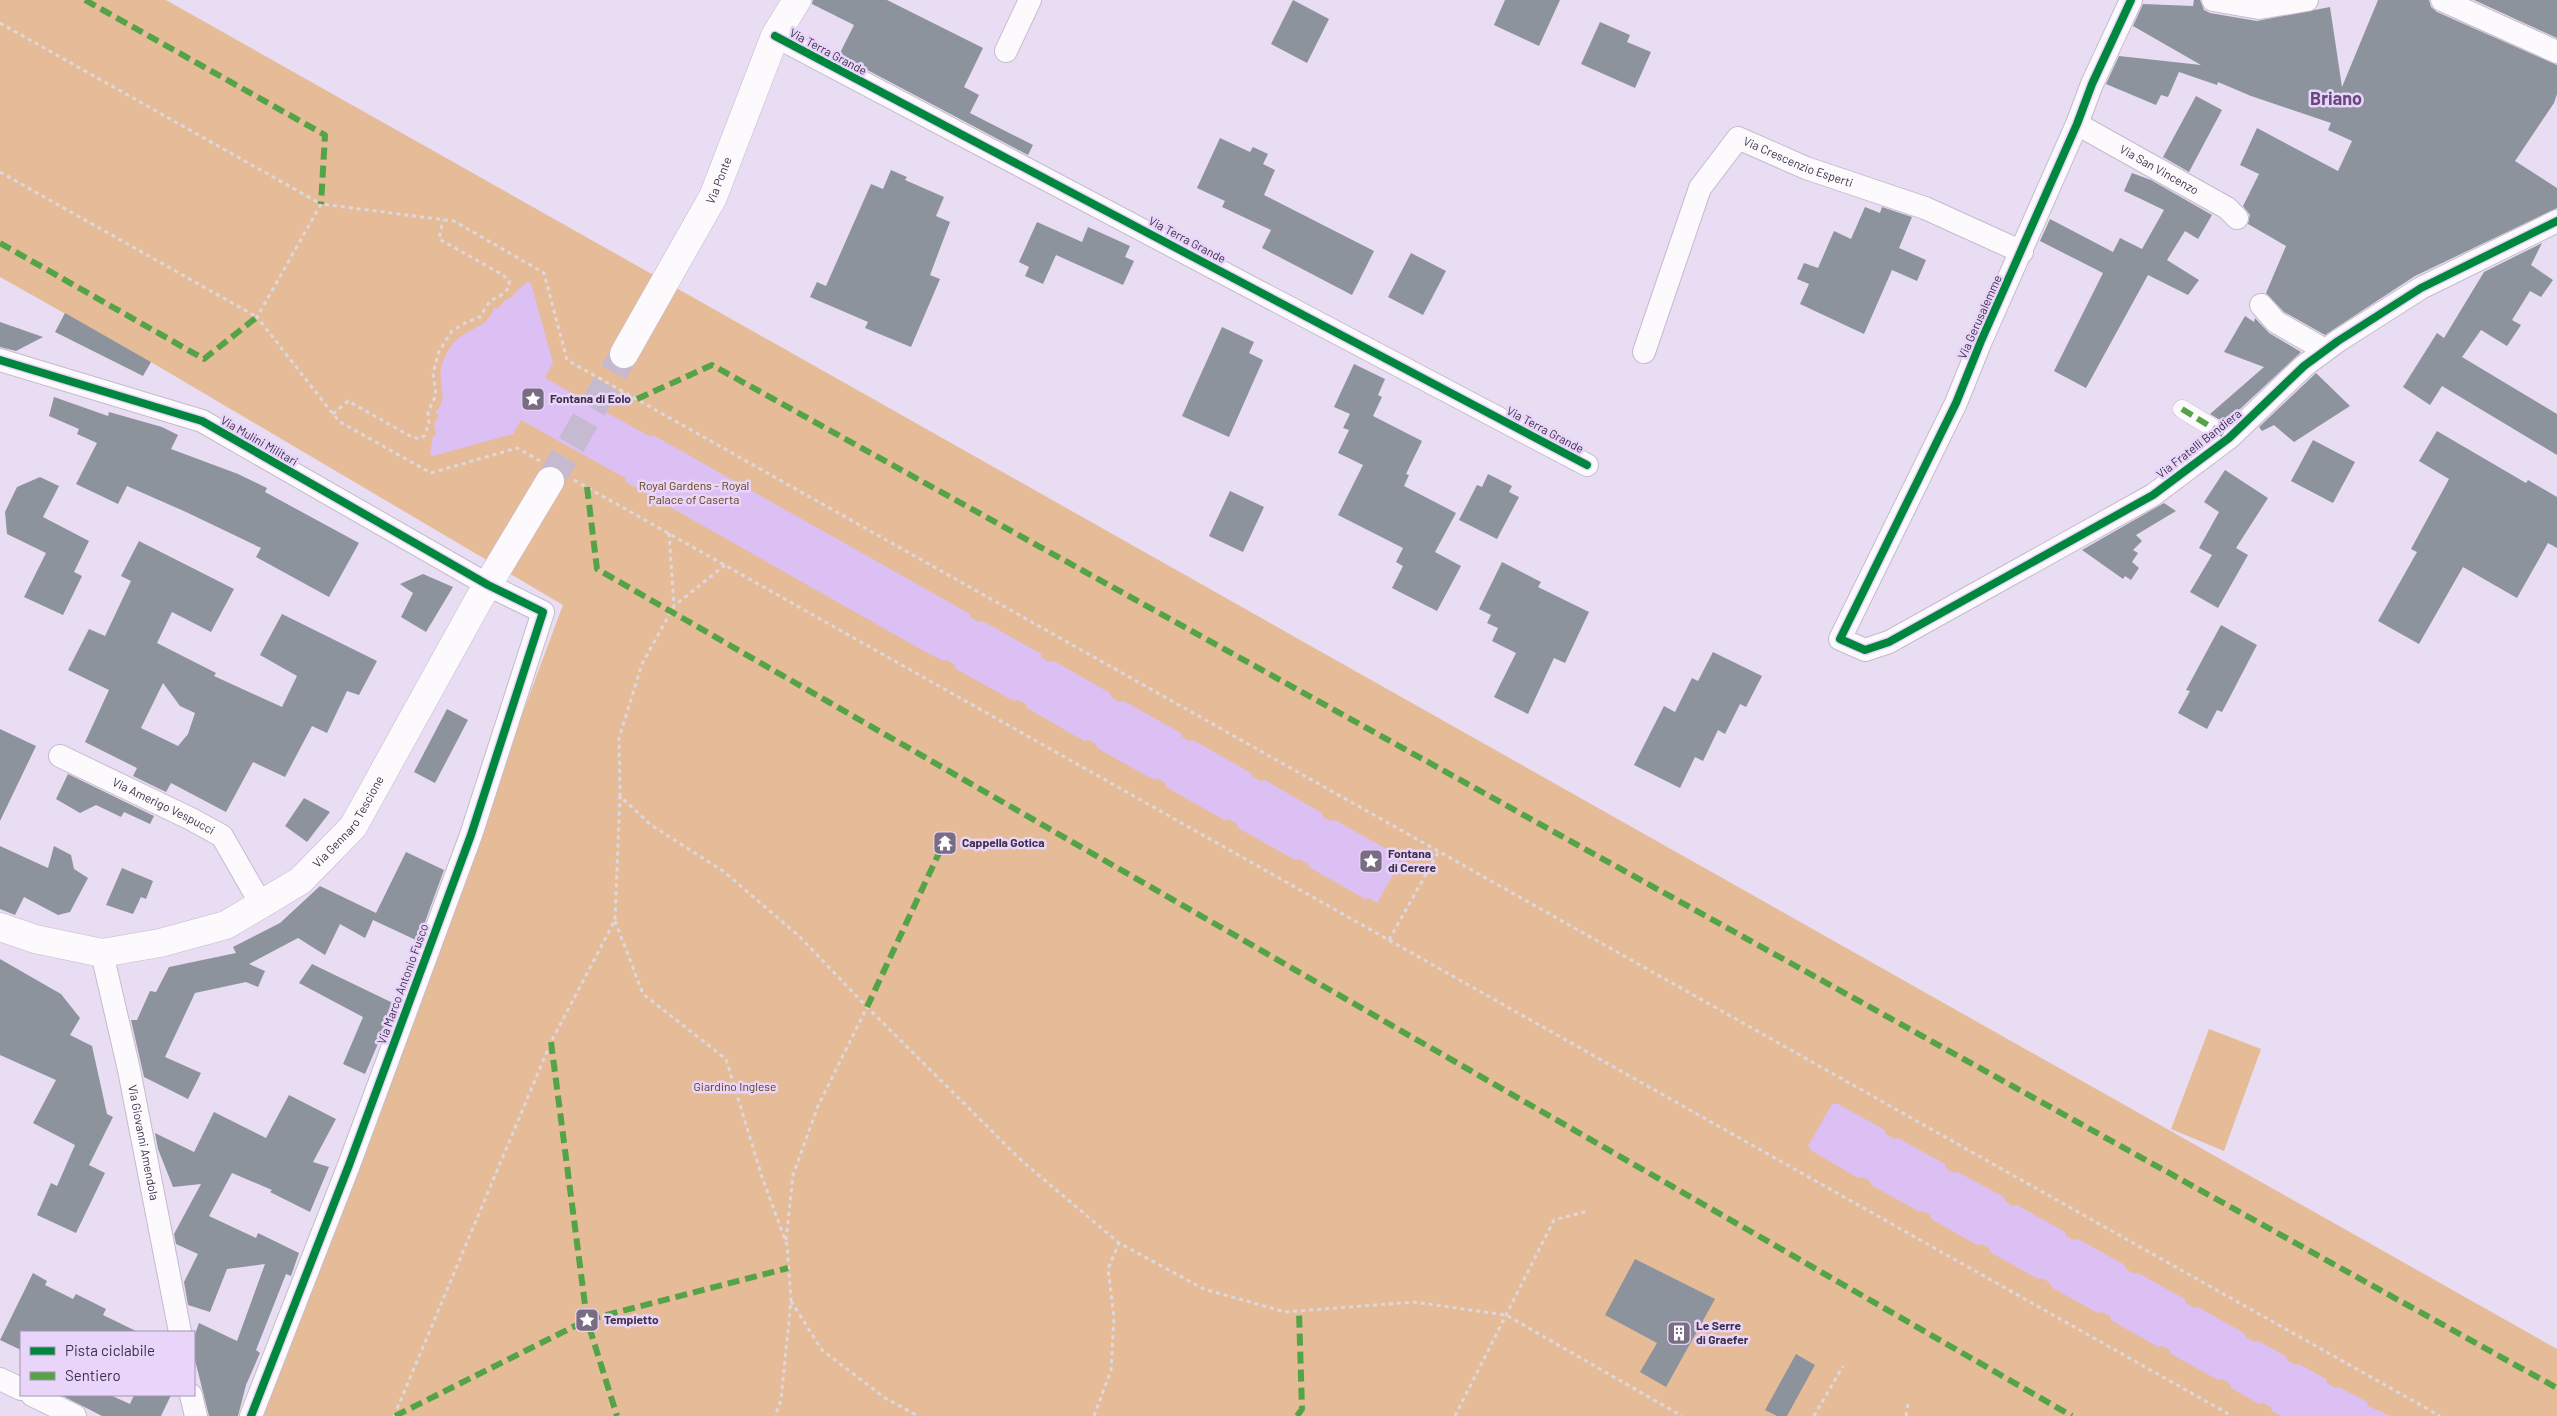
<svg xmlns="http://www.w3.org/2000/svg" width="2557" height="1416" font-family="Barlow,sans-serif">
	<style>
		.green { fill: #e6bb97 }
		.water { fill: #dcbff3 }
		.building { fill: #8c939c; fill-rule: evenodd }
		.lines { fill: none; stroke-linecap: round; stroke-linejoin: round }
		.tertiary-tunnel { stroke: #c6bad0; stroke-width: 28; stroke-dasharray: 28 14; stroke-linecap: butt }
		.pedestrian-casing { stroke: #c6bacf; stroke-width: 19 }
		.minor-casing { stroke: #c6bacf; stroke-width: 24 }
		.tertiary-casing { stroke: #c6bacf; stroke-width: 29 }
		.path { stroke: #dcd8df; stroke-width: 3; stroke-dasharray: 4 4; stroke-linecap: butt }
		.pedestrian { stroke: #fcfafd; stroke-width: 18 }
		.minor { stroke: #fcfafd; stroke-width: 22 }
		.tertiary { stroke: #fcfafd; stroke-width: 28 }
		.quiet { stroke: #54a447; stroke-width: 6; stroke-dasharray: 12 6; stroke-linecap: butt }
		.cycleway-casing { stroke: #e9d5fa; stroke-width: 11 }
		.cycleway { stroke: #00873e; stroke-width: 8 }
		.labels { text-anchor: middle; stroke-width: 5; stroke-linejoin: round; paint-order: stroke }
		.street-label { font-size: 12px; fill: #3d3048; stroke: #e9d5fa }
		.poi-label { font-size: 12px; font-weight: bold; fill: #3d3048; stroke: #e9d5fa; text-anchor: start }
		.park-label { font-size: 12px; fill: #634011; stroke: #e9d5fa }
		.district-label { font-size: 18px; font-weight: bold; fill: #67497e; stroke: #e9d5fa }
	</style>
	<rect width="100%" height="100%" fill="#e8ddf2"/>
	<path class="green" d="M0,0H166L2557,1349V1416H260L563,605L151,362L0,277Z
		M2209,1029L2261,1049L2224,1151L2171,1129Z"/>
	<path class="water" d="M527,282L531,283L553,363L545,378L649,436L653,435L970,614L971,618L979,622L983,621L1041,654L1042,658L1050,662L1054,661L1110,693L1111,697L1119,702L1124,701L1181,733V736L1189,741L1193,740L1251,773L1253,777L1261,781L1265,780L1322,813L1323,817L1331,821L1335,820L1392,852L1393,856L1401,861L1377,903L1369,898L1365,899L1309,867L1307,863L1299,859L1295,860L1238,828L1237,824L1229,819L1224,820L1166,787L1165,783L1157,778L1154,780L1097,748L1096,744L1088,740L1084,741L1027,708L1026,704L1018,700L1014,701L956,669L955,665L947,660L943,661L922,650L626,482L625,478L521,420L513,434L433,456L430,454L433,435H436L434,424L439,415L435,412C446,402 442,394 441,381C439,370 443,359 448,351C461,326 489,331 494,307L498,309L504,301L514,296L513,294Z
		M1832,1104H1838L1885,1130L1886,1134L1894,1139L1898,1138L1945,1164L1946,1168L1954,1173L1958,1172L2004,1197L2005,1201L2013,1206L2017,1205L2065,1232L2066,1236L2074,1240L2078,1239L2125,1265L2126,1269L2134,1274L2138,1273L2185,1299L2186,1303L2194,1308L2198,1307L2244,1333L2246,1337L2254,1342L2258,1341L2286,1356L2287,1360L2295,1365L2299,1364L2326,1379L2327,1383L2335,1388L2339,1387L2367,1402L2368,1406L2391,1416H2281L2272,1411L2271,1407L2263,1403L2259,1404L2231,1388L2230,1384L2222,1379L2218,1380L2171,1354L2170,1350L2162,1346L2158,1347L2111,1320L2110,1316L2102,1312L2098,1313L2051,1287L2050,1283L2042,1278L2038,1279L1990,1252L1989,1248L1981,1244L1977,1245L1931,1219L1930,1215L1922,1211H1918L1871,1185L1870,1181L1862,1177L1858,1178L1812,1151L1808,1146Z"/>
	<path class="building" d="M813,0H887L983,48L964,87L979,95L970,113L1033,145L1028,155L839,55L854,25L812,4Z
		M1293,0L1329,19L1307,63L1271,44Z
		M1505,0H1560L1539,46L1494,25Z
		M2194,0H2200L2204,10L2210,13L2257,21L2330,7L2342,87L2378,0H2429L2431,7L2437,12L2557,65V94L2554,103L2515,161L2557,188V208L2415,276L2325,335L2284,312L2266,293L2286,246L2248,224L2250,215L2243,206L2259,174L2240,165L2257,128L2338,171L2352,141L2328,130L2331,123L2251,96L2218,82L2217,85L2179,72L2168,97L2161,95L2156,105L2106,84L2119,56L2201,65L2133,26L2143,4L2193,6Z
		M2474,0H2557V38Z
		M1600,22L1630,35L1627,42L1651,52L1635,88L1581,64Z
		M2196,96L2222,110L2189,172L2163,157Z
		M1220,138L1250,152L1253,147L1268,154L1263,164L1275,170L1264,195L1374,251L1352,295L1262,248L1271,230L1222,207L1225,201L1197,188Z
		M891,170L907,177L905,180L944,197L936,216L950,222L930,275L940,279L911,347L865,328L868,322L810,297L817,282L826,286L871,184L883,189Z
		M2132,173L2151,180L2212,215L2198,239L2185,231L2167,260L2199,280L2188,295L2148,275L2086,388L2054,371L2103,273L2040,241L2050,219L2113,252L2120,238L2142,249L2164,210L2124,191Z
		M1865,207L1880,213L1882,207L1912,217L1899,248L1926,260L1917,281L1892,270L1864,334L1800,304L1809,284L1797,279L1804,263L1818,268L1834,231L1851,239Z
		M1037,222L1082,242L1088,227L1130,246L1125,257L1134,261L1123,285L1056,255L1043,284L1025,276L1029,267L1019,262Z
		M2542,243L2531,265L2553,280L2541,297L2530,291L2512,320L2521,325L2507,346L2481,330L2462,357L2557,414V455L2442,386L2430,405L2403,387L2437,333L2444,338L2484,272Z
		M1411,253L1446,271L1423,315L1388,297Z
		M65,313L151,362L143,376L55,332Z
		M2245,316L2254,322L2255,318L2269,333L2301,352L2225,423L2210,414L2264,367L2224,352Z
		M0,322L43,337L16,351L0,347Z
		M1222,327L1254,342L1249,353L1263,360L1229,437L1182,416Z
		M1354,364L1385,379L1378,395L1382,397L1373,416L1422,441L1406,474L1409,475L1404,486L1456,513L1435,552L1461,566L1437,611L1392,588L1403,566L1396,562L1403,548L1338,515L1363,465L1338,453L1349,430L1343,428L1350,414L1334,407Z
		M2316,373L2350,406L2294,442L2274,425L2262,431L2259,427Z
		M54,397L108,416L109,412L162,427L178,435L171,449L238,474L267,488L265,492L359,543L329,597L256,557L261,548L186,512L127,486L118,504L76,484L97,443L77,434L79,429L49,416Z
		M2437,431L2526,483L2528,480L2557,497V548L2548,543L2517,598L2463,567L2419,644L2378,621L2417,552L2411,549L2449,479L2419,461Z
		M2313,440L2355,462L2333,503L2291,481Z
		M2225,470L2268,498L2236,548L2248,555L2218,608L2190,592L2212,555L2199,548L2219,512L2204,502Z
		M1488,474L1512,486L1509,492L1519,497L1497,539L1459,520L1477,485L1482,487Z
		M40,477L59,486L43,517L89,541L74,572L82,576L63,615L24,597L46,553L7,534L5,512L17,487Z
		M1230,491L1264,507L1243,552L1209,536Z
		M2164,503L2176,511L2136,535L2142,541L2133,550L2138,553L2132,562L2139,568L2131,580L2125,576L2123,579L2082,550Z
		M139,541L234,589L211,632L172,612L157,643L216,673L214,676L282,707L297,676L260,655L282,614L377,661L359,695L347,691L327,733L312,726L285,777L253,762L226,812L171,783L166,792L133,776L137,768L85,742L109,690L68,670L89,629L105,636L131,581L121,576ZM163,683L180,706L195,713L188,734L178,746L141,728Z
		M1502,562L1541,582L1538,587L1589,612L1565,663L1554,658L1528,714L1494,697L1516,653L1492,641L1498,628L1487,623L1491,615L1479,609Z
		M423,574L453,587L426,632L401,617L413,593L400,584Z
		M2221,625L2257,645L2222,712L2217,710L2207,729L2178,713L2190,691L2186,690Z
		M1713,652L1762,676L1746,707L1740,704L1725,734L1718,730L1703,761L1695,757L1680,788L1634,765L1664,706L1675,712L1692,678L1698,681Z
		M447,709L468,720L435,783L414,772Z
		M0,729L36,746L0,821Z
		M68,774L154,816L150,824L124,812L121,817L96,805L80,813L56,799Z
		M304,798L330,812L307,842L285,826Z
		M0,846L48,868L54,846L71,855L74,869L88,878L70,912L58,915L24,897L15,915L0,909Z
		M406,852L444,870L418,941L373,920L365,938L340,924L325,955L298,938L249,964L265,971L258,987L246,982L195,993L165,1057L201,1073L188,1099L144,1077L131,1020H137L150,991L156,992L169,967L236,953L233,947L280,923L320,886L376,913Z
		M122,868L153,881L146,899L141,897L133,914L106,905Z
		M0,959L61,994L80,1018L70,1035L92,1046L107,1114L113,1117L89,1165L105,1173L76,1233L37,1215L51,1183L57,1186L75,1145L33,1123L56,1080L0,1055Z
		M312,964L395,1004L365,1074L343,1064L363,1017L299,983Z
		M289,1095L336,1119L313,1162L329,1167L310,1212L270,1192L272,1190L232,1173L209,1216L256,1238L258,1233L299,1253L291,1276L286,1274L256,1350L260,1353L246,1385L238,1416H209L194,1356V1337L199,1323L237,1341L265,1264L227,1269L210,1312L188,1305L184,1282L198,1254L176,1244L174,1234L201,1184L173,1187L158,1149L155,1133L194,1152L214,1112L266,1138Z
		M1635,1259L1715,1299L1666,1387L1640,1372L1657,1343L1605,1315Z
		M33,1273L47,1281L45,1285L73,1299L76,1294L106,1309L103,1315L138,1332H21V1350L0,1340Z
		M1796,1354L1815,1365L1787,1416H1777L1765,1410Z
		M61,1395H110L130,1404L134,1395H171L161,1416H102Z"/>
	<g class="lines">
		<path class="tertiary-tunnel" d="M550,481L624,354"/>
		<g class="pedestrian-casing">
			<path id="pedestrian" d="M2182,409L2229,438"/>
		</g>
		<g class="minor-casing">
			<g id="minor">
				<path d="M2131,0L2092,84L2077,124L1981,341L1956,403L1840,639L1865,650L1889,642L2153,495L2229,438L2304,366L2338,341L2421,288L2557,221"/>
				<path d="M2213,0L2259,8L2307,0"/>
				<path d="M2442,0L2557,52"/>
				<path d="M775,36L1587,465"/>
				<path d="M1006,51L1030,0"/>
				<path id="s1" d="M2077,124L2227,208L2237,218"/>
				<path d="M2261,305L2276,322L2325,350"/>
				<path id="s2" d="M1644,352L1700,188L1738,138L1806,168L1925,208L2022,252"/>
				<path d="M0,360L202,421L488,585L543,612L471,835L349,1165L251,1416"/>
				<path id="s3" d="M60,756L191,819L222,836L261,904"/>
				<path id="s4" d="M102,953L129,1070L180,1332"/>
				<path d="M0,1379L21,1389"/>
				<path d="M32,1395L75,1416"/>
				<path d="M191,1395L196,1416"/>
			</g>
		</g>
		<g class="tertiary-casing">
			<g id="tertiary">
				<path id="s5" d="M624,354L713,197L775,36L797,0"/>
				<path id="s6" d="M0,927L35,939L102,953L160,943L226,925L300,881L353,827L478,601L550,481"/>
			</g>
		</g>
		<path class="path" d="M0,23L321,204
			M0,172L257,317
			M333,414L348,401L412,437L420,439L425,435L429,423L428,412L436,395L433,373L439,351L452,331L467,322L480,317L490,301L500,296L509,288V281L503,275L439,239L443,220
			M540,461L517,448L431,473L340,422L333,414L257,317L321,204L454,221L544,273L567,360L2440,1416
			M574,480L2232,1416
			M669,533L674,606
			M725,565L674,606L642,664L619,738L620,796L651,825L723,871L799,936L867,1007L1022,1161L1119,1243L1204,1289L1285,1312L1414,1302L1506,1315L1682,1416
			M615,921L643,994L726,1059L762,1177L787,1245L791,1300L781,1400L775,1416
			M1389,940L1439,851
			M786,1240L793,1175L818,1106L867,1007
			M791,1301L822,1350L885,1398L918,1416
			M394,1416L551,1042L615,920L620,796
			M1094,1416L1111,1370L1114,1317L1108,1269L1119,1243
			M1455,1416L1554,1220L1588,1211
			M1814,1416L1843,1366
			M1906,1416L1908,1404"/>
		<use href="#pedestrian" class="pedestrian"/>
		<use href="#minor" class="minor"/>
		<use href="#tertiary" class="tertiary"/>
		<path class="quiet" d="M85,0L325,135L321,204
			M0,243L204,359L257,317
			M637,399L712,365L2557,1388
			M2182,409L2229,438
			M587,487L597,569L2072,1416
			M867,1007L939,853
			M551,1042L587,1320L617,1416
			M395,1416L587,1320L788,1268
			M1297,1416L1302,1409L1299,1311"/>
		<g class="cycleway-casing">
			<path id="cycleway" d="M2131,0L2092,84L2077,124L1981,341L1956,403L1840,639L1865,650L1889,642L2153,495L2229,438L2304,366L2338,341L2421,288L2557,221
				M775,36L1587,465
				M0,360L202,421L488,585L543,612L471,835L349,1165L251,1416"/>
		</g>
		<use href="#cycleway" class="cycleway"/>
	</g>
	<defs>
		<g id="sight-square" transform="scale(1.25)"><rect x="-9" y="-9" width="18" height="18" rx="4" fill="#796d84" stroke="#e9d5fa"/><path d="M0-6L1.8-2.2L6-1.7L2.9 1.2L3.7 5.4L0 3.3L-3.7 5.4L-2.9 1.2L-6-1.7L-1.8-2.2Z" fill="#fff"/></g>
		<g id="temple-square" transform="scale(1.25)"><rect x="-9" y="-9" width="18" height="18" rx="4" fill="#796d84" stroke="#e9d5fa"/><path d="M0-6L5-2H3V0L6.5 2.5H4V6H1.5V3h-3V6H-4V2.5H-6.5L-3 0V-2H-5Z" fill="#fff"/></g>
		<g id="building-square" transform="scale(1.25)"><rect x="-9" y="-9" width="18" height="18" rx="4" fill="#796d84" stroke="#e9d5fa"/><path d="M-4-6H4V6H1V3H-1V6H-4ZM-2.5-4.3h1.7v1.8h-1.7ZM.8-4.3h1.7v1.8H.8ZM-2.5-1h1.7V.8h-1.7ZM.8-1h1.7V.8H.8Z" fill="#fff"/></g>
	</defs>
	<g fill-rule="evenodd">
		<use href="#sight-square" x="533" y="399"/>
		<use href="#temple-square" x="945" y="843"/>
		<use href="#sight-square" x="1371" y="861"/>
		<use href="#sight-square" x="587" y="1320"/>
		<use href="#building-square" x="1679" y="1333"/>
	</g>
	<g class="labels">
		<g class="street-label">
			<text transform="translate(828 52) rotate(28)" y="4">Via Terra Grande</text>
			<text dy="4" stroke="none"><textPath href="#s2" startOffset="301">Via Crescenzio Esperti</textPath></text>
			<text dy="4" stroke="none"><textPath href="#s1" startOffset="94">Via San Vincenzo</textPath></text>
			<text dy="4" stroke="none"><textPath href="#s5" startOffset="198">Via Ponte</textPath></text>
			<text transform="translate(1187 240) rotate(28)" y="4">Via Terra Grande</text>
			<text transform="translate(1980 317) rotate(-66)" y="4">Via Gerusalemme</text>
			<text transform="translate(1545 430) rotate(28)" y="4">Via Terra Grande</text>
			<text transform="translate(259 441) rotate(30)" y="4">Via Mulini Militari</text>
			<text transform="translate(2199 444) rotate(-38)" y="4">Via Fratelli Bandiera</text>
			<text dy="4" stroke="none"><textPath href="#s3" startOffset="115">Via Amerigo Vespucci</textPath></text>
			<text dy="4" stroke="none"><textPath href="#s6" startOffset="396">Via Gennaro Tescione</textPath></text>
			<text transform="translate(403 984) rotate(-70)" y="4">Via Marco Antonio Fusco</text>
			<text dy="4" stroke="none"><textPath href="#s4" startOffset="194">Via Giovanni Amendola</textPath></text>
		</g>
		<g class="poi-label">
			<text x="550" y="403">Fontana di Eolo</text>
			<text x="962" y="847">Cappella Gotica</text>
			<text x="1388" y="858">Fontana<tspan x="1388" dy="14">di Cerere</tspan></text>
			<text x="604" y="1324">Tempietto</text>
			<text x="1696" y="1330">Le Serre<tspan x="1696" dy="14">di Graefer</tspan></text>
		</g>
		<g class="park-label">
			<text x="694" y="490">Royal Gardens - Royal<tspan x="694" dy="14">Palace of Caserta</tspan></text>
			<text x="735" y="1091">Giardino Inglese</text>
		</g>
		<g class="district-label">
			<text x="2336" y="105">Briano</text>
		</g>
	</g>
	<rect x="20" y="1331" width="175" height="65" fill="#e9d5fa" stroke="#a493b3"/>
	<rect x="30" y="1347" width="25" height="8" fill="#00873e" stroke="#a493b3"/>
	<text x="65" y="1356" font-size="15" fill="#3d3048">Pista ciclabile</text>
	<rect x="30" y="1372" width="25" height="8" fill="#54a447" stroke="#a493b3"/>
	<text x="65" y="1381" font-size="15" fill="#3d3048">Sentiero</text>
</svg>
